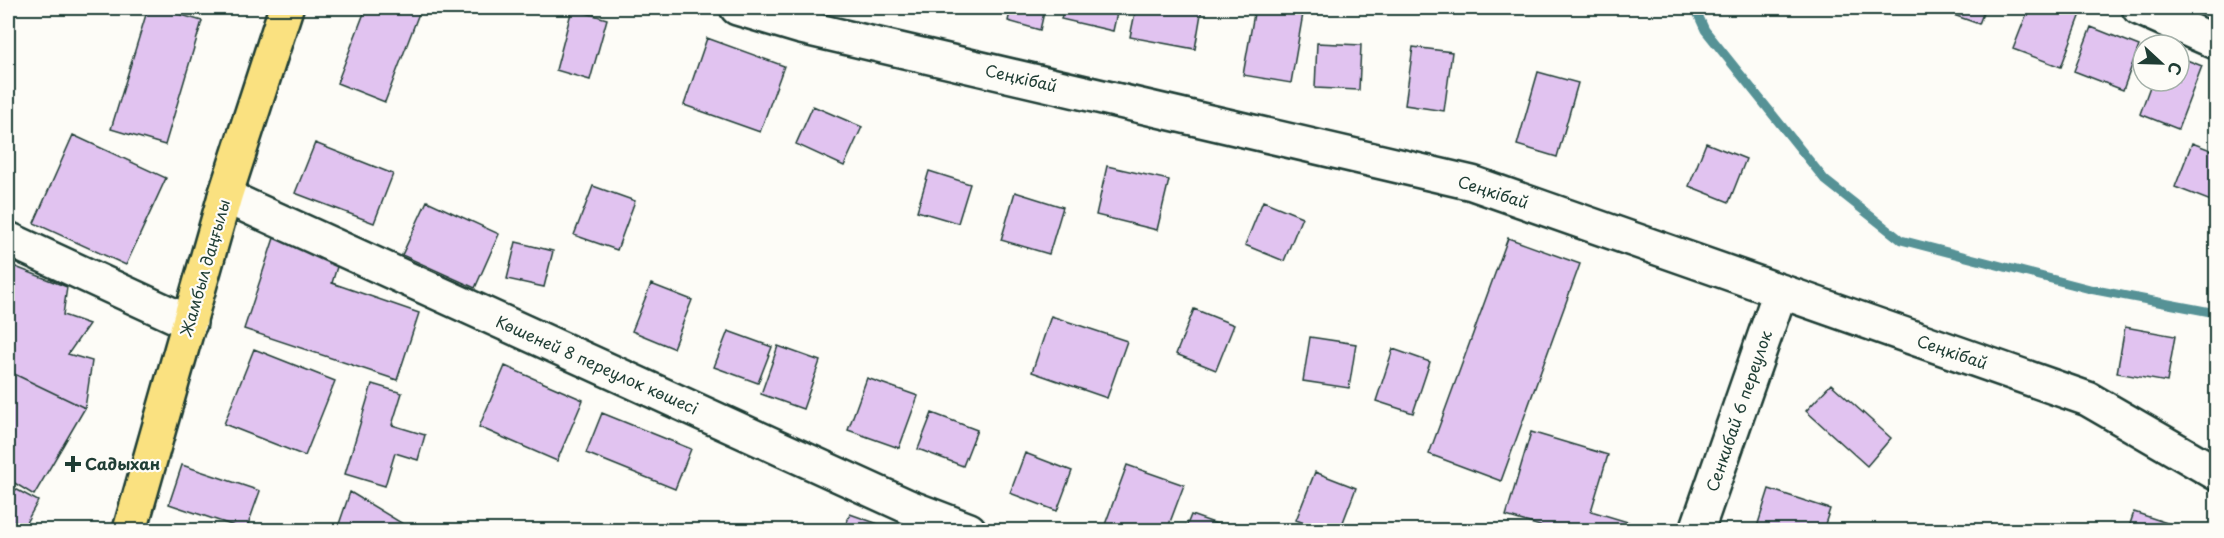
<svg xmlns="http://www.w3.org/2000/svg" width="2224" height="538" font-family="'Playpen Sans',sans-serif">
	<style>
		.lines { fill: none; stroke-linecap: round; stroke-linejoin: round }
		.stream { stroke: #579296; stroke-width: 9 }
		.building { fill: #e1c3f0; stroke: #1f3d34; stroke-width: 1.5 }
		.minor-casing { stroke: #1f3d34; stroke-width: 38 }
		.tertiary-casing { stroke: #1f3d34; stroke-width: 38 }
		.primary-casing { stroke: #1f3d34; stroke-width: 38 }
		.minor { stroke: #fdfcf7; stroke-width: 33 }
		.tertiary { stroke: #fdfcf7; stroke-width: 33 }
		.primary { stroke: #fae180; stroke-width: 33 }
		.poi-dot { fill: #1f3d34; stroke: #fdfcf7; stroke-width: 2 }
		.labels { text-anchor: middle; stroke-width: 4.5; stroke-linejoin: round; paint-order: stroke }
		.street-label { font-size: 16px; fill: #1f3d34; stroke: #fdfcf7 }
		.poi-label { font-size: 16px; font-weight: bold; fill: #1f3d34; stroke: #fdfcf7; text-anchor: start }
	</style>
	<rect width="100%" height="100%" fill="#fdfcf7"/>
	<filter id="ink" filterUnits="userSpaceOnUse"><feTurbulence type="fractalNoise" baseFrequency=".0167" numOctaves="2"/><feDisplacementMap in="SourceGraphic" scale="12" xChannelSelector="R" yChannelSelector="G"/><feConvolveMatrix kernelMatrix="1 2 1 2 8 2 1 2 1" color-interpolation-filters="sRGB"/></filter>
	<g filter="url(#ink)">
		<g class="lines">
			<path class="stream" d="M1695,8L1705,30L1825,180L1901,240L2090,289L2216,313"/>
		</g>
		<path class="building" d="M148,8H158L202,21L165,145L111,129Z
			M366,8H421L385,102L337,83Z
			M1011,8H1045L1040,30L1008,21Z
			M1064,8H1118L1113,31L1061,19Z
			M1136,8H1202L1195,49L1130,37Z
			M1255,8H1304L1291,83L1243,75Z
			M1934,8H1985L1979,24Z
			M2029,8H2064L2081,14L2061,67L2013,49Z
			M572,9L607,19L590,80L556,70Z
			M2091,27L2139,46L2123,90L2074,71Z
			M707,38L784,66L760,132L684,105Z
			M1317,43L1361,45L1359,90L1315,88Z
			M1413,47L1452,52L1444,111L1405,105Z
			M2179,57L2202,66L2178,129L2140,114L2152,81H2179Z
			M1538,72L1578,83L1557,157L1517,145Z
			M813,106L862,127L844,166L796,144Z
			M73,135L166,178L126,265L34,223Z
			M315,143L393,174L374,223L295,193Z
			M1706,143L1746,159L1729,202L1689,186Z
			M2192,143L2216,152V203L2175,187Z
			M1107,166L1169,180L1157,230L1096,215Z
			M929,171L970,184L958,223L917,211Z
			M593,186L635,201L617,250L574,235Z
			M1015,192L1063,207L1049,254L1001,240Z
			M427,201L499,234L475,288L402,255Z
			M1263,201L1302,217L1284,261L1245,245Z
			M275,235L340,257L332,283L419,313L397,380L244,329Z
			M1508,238L1580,264L1501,481L1429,454Z
			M516,242L553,251L544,287L507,279Z
			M8,264L67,287L63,315L89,324L68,354L92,361L85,408L8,371Z
			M651,284L692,300L673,348L632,331Z
			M1194,309L1234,325L1216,370L1176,354Z
			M1051,316L1127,341L1107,398L1032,372Z
			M2125,327L2175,336L2167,382L2117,373Z
			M728,331L772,347L758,383L714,367Z
			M1310,337L1356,344L1349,388L1303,381Z
			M778,346L820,361L803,409L761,394Z
			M254,349L335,381L305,456L224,424Z
			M1393,349L1430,362L1413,413L1376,401Z
			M505,366L583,400L557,461L479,427Z
			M8,371L85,408L34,495L8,479Z
			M867,378L918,396L899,448L848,430Z
			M372,384L402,393L392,425L425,435L418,460L395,453L385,486L345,474Z
			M1831,384L1891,438L1867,466L1806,411Z
			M602,413L691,449L675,489L586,453Z
			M932,413L977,430L963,466L918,449Z
			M1531,432L1608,455L1591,511L1631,523L1629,530H1554L1506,516Z
			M1025,453L1072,471L1057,511L1010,493Z
			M182,465L260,491L246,530L169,504Z
			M1127,465L1184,485L1167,530H1103Z
			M1315,472L1356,488L1340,530H1324L1296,520Z
			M8,485L38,501L22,530H8Z
			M1769,489L1830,509L1823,530H1756Z
			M350,492L413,530H337Z
			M2134,512L2188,530H2128Z
			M850,514L884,526L882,530H844Z
			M1191,515L1234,530H1185Z"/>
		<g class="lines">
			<g class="minor-casing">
				<path id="minor" d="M2139,8L2216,42
					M225,196L909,507L969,530
					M8,239L190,323
					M1697,530L1780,292"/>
			</g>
			<g class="tertiary-casing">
				<path id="tertiary" d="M737,8L801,27L1472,183L2088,399L2216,473"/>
			</g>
			<g class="primary-casing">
				<path id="primary" d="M130,530L225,196L286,8"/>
			</g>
			<use href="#minor" class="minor"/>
			<use href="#tertiary" class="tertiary"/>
			<use href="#primary" class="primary"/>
		</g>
	</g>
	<path class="poi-dot" d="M70 455h6v6h6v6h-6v6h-6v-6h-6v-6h6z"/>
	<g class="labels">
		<g class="street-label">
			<text transform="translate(1021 78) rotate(13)" y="6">Сеңкібай</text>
			<text transform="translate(1493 192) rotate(18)" y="6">Сеңкібай</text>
			<text transform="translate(205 268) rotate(-74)" y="6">Жамбыл даңғылы</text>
			<text transform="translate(1952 352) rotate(19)" y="6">Сеңкібай</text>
			<text transform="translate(597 365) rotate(24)" y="6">Көшеней 8 переулок көшесі</text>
			<text transform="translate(1739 411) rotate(-71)" y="6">Сенкибай 6 переулок</text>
		</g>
		<g class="poi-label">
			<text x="85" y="470">Садыхан</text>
		</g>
	</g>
	<rect width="2224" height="538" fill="none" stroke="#fdfcf7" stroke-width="30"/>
	<rect x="15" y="15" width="2194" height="508" fill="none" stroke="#1f3d34" stroke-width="2" filter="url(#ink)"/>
	<g transform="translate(2161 63) rotate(112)"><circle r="28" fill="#fdfcf7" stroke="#a4b0a9" stroke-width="1.5"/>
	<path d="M0-4.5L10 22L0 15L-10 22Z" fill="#1f3d34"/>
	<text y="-9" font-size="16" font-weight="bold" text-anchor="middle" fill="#1f3d34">С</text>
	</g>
</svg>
